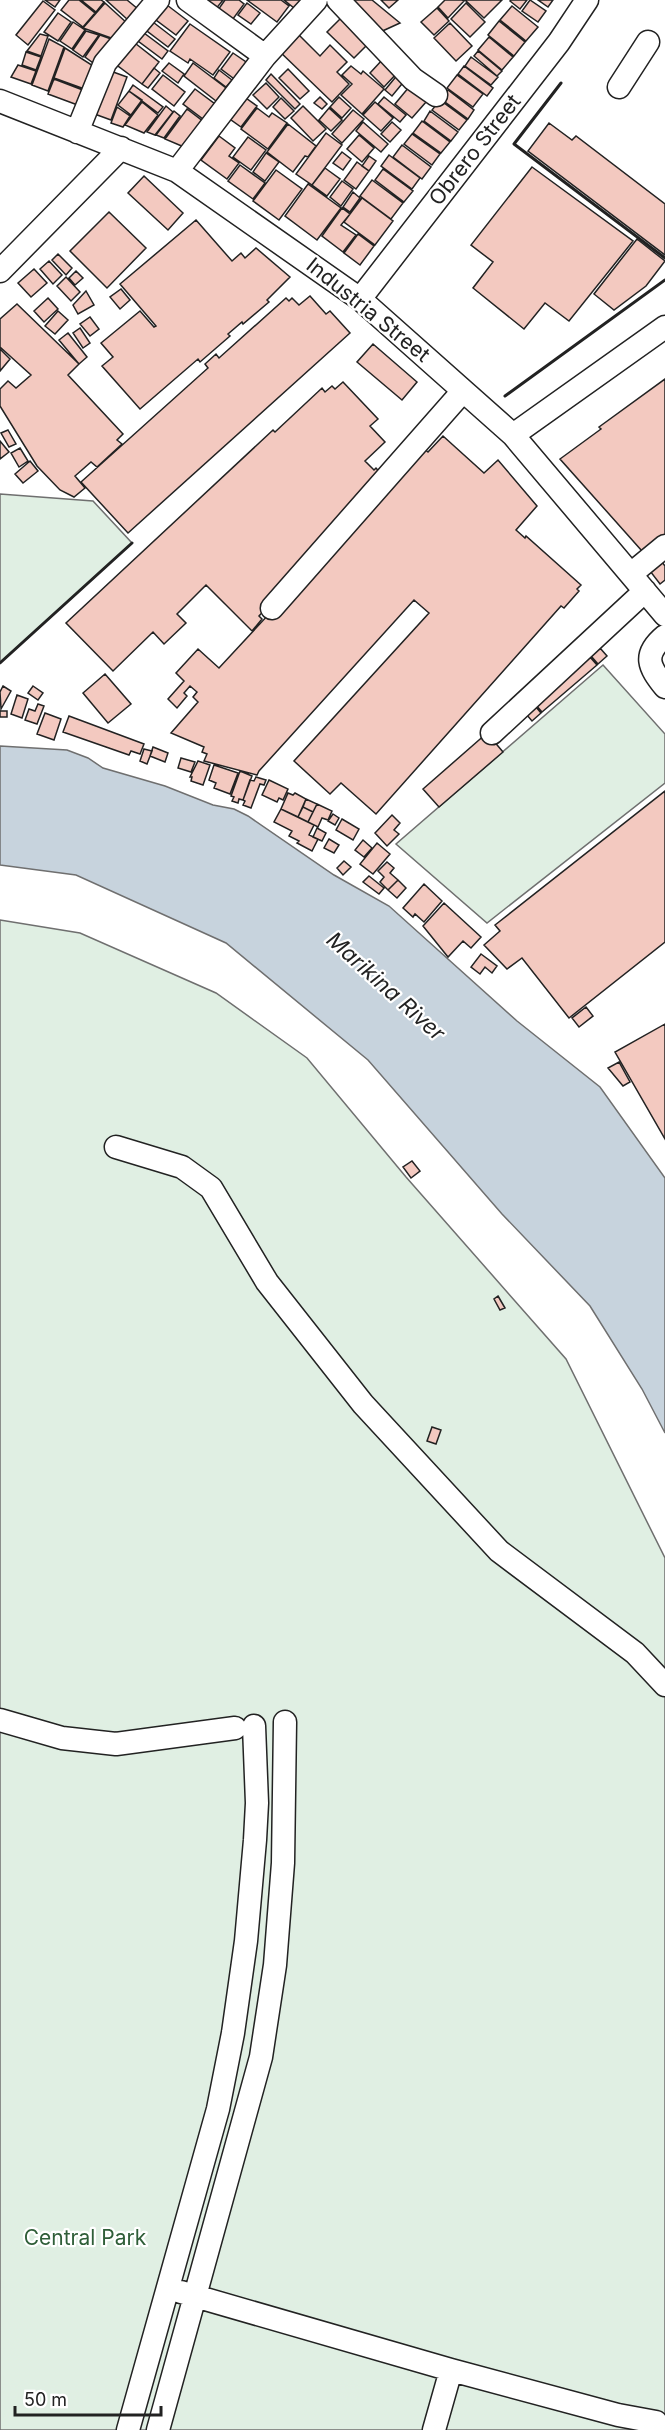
<svg xmlns="http://www.w3.org/2000/svg" width="665" height="2430" font-family="Inter,sans-serif">
	<style>
		.green { fill: #e0efe3; stroke: #6f6f6f; stroke-width: 1.5 }
		.water { fill: #c7d3dd; stroke: #6f6f6f; stroke-width: 1.5 }
		.building { fill: #f3c9c0; stroke: #222; stroke-width: 1.5 }
		.lines { fill: none; stroke-linecap: round; stroke-linejoin: round }
		.minor-casing { stroke: #222; stroke-width: 25 }
		.minor { stroke: #fff; stroke-width: 22 }
		.wall { stroke: #222; stroke-width: 3 }
		.labels { text-anchor: middle; stroke-width: 4.5; stroke-linejoin: round; paint-order: stroke }
		.street-label { font-size: 21px; fill: #222; stroke: #fff }
		.park-label { font-size: 21px; fill: #2f5e38; stroke: #fff }
		.water-label { font-size: 22px; font-style: italic; fill: #222; stroke: #fff }
	</style>
	<rect width="100%" height="100%" fill="#fff"/>
	<path class="green" d="M0,494L93,501L132,543L0,663Z
		M603,665L665,734V783L487,923L396,844Z
		M0,920L80,933L216,993L307,1058L406,1177L566,1359L665,1558V2430H0Z"/>
	<path class="water" d="M0,746L67,750L88,758L103,768L165,786L213,805L234,809L248,816L334,875L389,906L517,1021L600,1087L665,1178V1433L642,1389L590,1306L502,1214L368,1060L226,943L76,875L0,865Z"/>
	<path class="building" d="M45,0H60L55,7Z
		M69,0H79L95,13L83,27L61,10Z
		M81,0H101L104,2L96,12Z
		M106,0H127L138,9L128,20Z
		M203,0H223L211,15Z
		M225,0H239L244,4L227,27L213,17Z
		M247,0H281L289,6L277,22Z
		M284,0H301L294,8Z
		M354,0H372L400,23L378,33L348,8Z
		M381,0H398L389,8Z
		M445,0H462L464,1L448,18L438,7Z
		M465,0H502L484,18Z
		M511,0H527L520,9L510,1Z
		M530,0L546,11L538,22L522,11Z
		M538,0H553L548,7Z
		M43,1L55,10L28,45L16,35Z
		M163,2L188,21L176,35L152,17Z
		M105,3L128,24L114,39L83,28Z
		M247,3L260,13L251,24L238,15Z
		M466,3L485,22L470,37L451,19Z
		M512,6L538,27L526,41L500,20Z
		M437,8L449,21L434,35L421,22Z
		M58,13L71,22L58,41L44,32Z
		M343,16L370,42L354,58L327,32Z
		M149,19L175,39L168,47L143,28Z
		M499,21L525,42L514,56L488,35Z
		M73,22L85,30L72,49L60,41Z
		M450,23L472,46L456,61L434,38Z
		M190,24L230,52L213,75L190,59L188,63L170,51Z
		M140,30L168,51L162,59L134,38Z
		M294,30L320,56L330,45L347,62L337,72L349,84L332,102L276,48Z
		M86,31L99,35L83,57L73,50Z
		M40,34L48,36L41,56L27,51Z
		M100,35L114,40L96,65L85,57Z
		M489,37L513,57L502,70L478,50Z
		M49,39L64,47L48,91L32,85Z
		M131,40L159,62L142,84L114,63Z
		M65,48L98,69L90,91L54,78Z
		M478,51L502,71L497,76L474,56Z
		M26,52L41,57L36,70L22,65Z
		M233,53L249,64L237,81L221,69Z
		M471,57L498,77L491,85L465,66Z
		M383,59L398,72L384,87L370,73Z
		M169,63L184,74L178,83L162,71Z
		M193,63L226,88L216,101L184,76Z
		M18,65L36,71L31,84L11,77Z
		M351,66L361,74L363,71L384,89L362,114L341,95L352,84L342,75Z
		M464,66L493,88L487,96L458,74Z
		M154,68L160,73L148,88L142,84Z
		M105,69L127,77L111,120L89,112Z
		M288,69L309,91L300,99L279,78Z
		M219,70L232,80L226,87L214,78Z
		M399,73L406,79L392,96L385,90Z
		M271,74L300,104L295,109L266,80Z
		M163,75L185,92L174,106L152,89Z
		M457,75L483,94L473,107L447,88Z
		M54,79L88,92L83,107L48,94Z
		M266,83L279,97L267,109L253,95Z
		M133,85L163,107L158,113L129,91Z
		M409,87L426,102L412,118L395,104Z
		M195,89L215,104L203,119L183,104Z
		M448,90L474,110L468,119L441,99Z
		M129,91L142,100L131,115L118,105Z
		M243,96L257,106L241,127L227,117Z
		M320,97L327,104L322,109L314,103Z
		M339,97L351,108L342,118L330,107Z
		M384,97L406,115L400,122L378,104Z
		M281,98L294,111L285,119L273,107Z
		M440,100L467,120L459,130L432,110Z
		M142,102L158,115L144,133L125,125Z
		M375,102L393,118L381,131L363,115Z
		M166,106L173,112L155,135L147,132Z
		M303,106L326,129L313,141L291,118Z
		M117,107L130,116L123,127L111,123Z
		M257,108L269,117L272,113L287,123L268,149L241,129Z
		M329,108L342,120L331,131L319,120Z
		M187,109L204,122L184,147L165,139Z
		M353,110L364,119L342,143L332,134Z
		M174,111L180,116L164,138L156,135Z
		M430,111L458,132L451,141L424,121Z
		M422,121L450,142L441,153L413,133Z
		M363,122L388,144L381,152L356,131Z
		M392,122L401,130L390,142L381,134Z
		M549,123L572,140L576,136L665,204V255L528,151Z
		M288,124L316,146L308,157L305,156L293,172L267,152Z
		M326,133L342,145L312,185L296,174Z
		M412,134L440,154L432,165L404,144Z
		M359,135L374,148L362,162L347,149Z
		M219,136L235,148L229,156L239,163L227,179L201,160Z
		M248,137L266,150L251,170L233,157Z
		M402,145L431,167L422,179L393,157Z
		M342,152L351,159L343,170L333,163Z
		M266,153L279,162L265,181L253,172Z
		M389,155L420,178L412,189L381,166Z
		M369,156L376,161L369,171L362,166Z
		M357,162L369,171L356,189L344,180Z
		M240,165L265,183L253,199L228,181Z
		M532,167L633,241L569,321L545,303L524,329L473,288L493,262L471,245Z
		M325,168L340,179L327,196L312,185Z
		M383,169L413,191L404,202L375,180Z
		M276,170L302,189L279,220L253,201Z
		M144,176L183,213L168,230L128,193Z
		M372,180L403,203L391,219L360,196Z
		M342,181L353,189L341,206L330,197Z
		M308,184L341,208L317,240L285,216Z
		M353,192L360,198L350,212L343,207Z
		M362,198L393,221L375,245L344,222Z
		M342,208L350,214L341,225L356,235L343,252L322,236Z
		M109,212L146,248L107,288L70,251Z
		M196,220L232,261L241,253L245,258L256,248L290,277L267,300L269,302L243,324L242,322L228,334L230,336L200,362L198,359L140,409L102,366L113,357L101,343L140,311L154,327L156,326L120,284Z
		M358,234L374,246L360,265L344,253Z
		M637,239L665,261L646,286L614,310L594,294Z
		M58,254L72,268L66,275L52,260Z
		M49,261L62,275L53,284L40,269Z
		M34,269L47,283L31,297L18,283Z
		M76,271L83,278L75,285L69,278Z
		M66,277L80,292L71,301L57,286Z
		M121,289L130,300L120,309L110,297Z
		M86,291L94,305L78,314L73,305Z
		M310,296L326,314L330,311L350,333L128,533L81,482L208,368L205,364L216,354L219,358L286,298L289,301L292,298L299,305Z
		M48,298L58,309L44,322L34,311Z
		M17,304L79,364L68,375L123,434L117,440L122,444L97,467L91,462L75,476L85,488L74,497L60,490L37,466L0,406V389L8,381L16,388L31,375L0,347V319Z
		M58,311L68,320L55,334L45,326Z
		M90,317L99,329L90,336L80,324Z
		M80,328L90,343L83,348L73,333Z
		M68,333L87,357L79,364L59,340Z
		M373,344L417,382L402,400L357,362Z
		M0,349L10,359L0,371Z
		M665,379V536L642,551L560,459L601,429L599,427Z
		M343,382L378,419L370,426L385,442L365,461L374,470L376,468L386,479L259,616L262,619L252,631L206,585L177,614L186,623L164,644L153,632L113,671L66,623L273,430L275,432L322,388L325,392L332,386L335,389Z
		M8,430L16,444L9,447L1,433Z
		M443,436L484,473L498,460L537,506L516,530L525,538L526,536L581,585L577,589L579,591L564,608L561,606L376,814L341,783L330,794L294,761L429,613L414,600L259,771L257,775L204,761L207,754L202,752L204,747L171,733L198,702L193,697L197,692L190,686L184,693L187,696L177,708L168,699L184,681L176,673L198,649L219,668L423,448L428,452Z
		M0,441L9,452L0,459Z
		M20,448L28,461L19,467L11,453Z
		M30,461L38,471L23,483L15,474Z
		M662,562L665,566V580L660,584L650,571Z
		M600,648L607,656L598,664L591,656Z
		M590,657L597,665L542,712L535,704Z
		M105,674L131,704L108,723L83,693Z
		M3,686L11,691L1,709L0,692Z
		M33,686L43,693L38,700L28,693Z
		M17,695L28,699L22,718L11,714Z
		M38,704L44,706L37,724L25,720L29,709L35,711Z
		M536,707L541,713L532,721L526,714Z
		M0,711H7V717H0Z
		M45,713L61,719L54,740L37,734Z
		M69,716L144,744L140,754L131,751L129,755L63,732Z
		M487,733L503,752L439,807L423,789Z
		M153,747L168,753L165,762L150,756Z
		M144,749L152,751L147,764L140,761Z
		M181,758L195,762L191,772L178,768Z
		M198,761L210,765L203,785L191,781L192,777H190Z
		M214,765L238,773L230,794L214,788L216,783L209,780Z
		M240,771L252,776L243,800L239,799L238,803L232,801L234,797L231,796Z
		M256,777L266,780L264,785L260,784L251,808L243,805L245,801L243,800L250,780L254,781Z
		M269,780L288,789L283,800L279,798L277,802L262,795Z
		M665,791V942L569,1018L522,958L507,969L484,945L500,931L495,925Z
		M288,793L293,795L295,793L306,799L298,817L281,809Z
		M306,799L317,804L313,812L303,807Z
		M317,804L332,811L328,820L322,818L318,827L308,822Z
		M303,807L313,812L308,822L298,817Z
		M281,809L314,825L309,835L318,839L312,851L297,843L299,841L289,836L292,831L274,822Z
		M333,814L339,818L335,825L328,821Z
		M392,815L400,823L394,830L399,834L387,846L375,833Z
		M342,819L359,829L353,840L336,830Z
		M317,828L326,833L322,841L313,837Z
		M329,839L339,845L334,853L324,848Z
		M363,840L372,848L364,857L355,850Z
		M377,843L390,854L373,874L360,864Z
		M344,861L351,867L343,875L337,868Z
		M387,862L394,868L390,873L398,880L388,890L380,882L384,877L378,871Z
		M369,876L384,888L379,894L363,882Z
		M398,880L406,888L397,898L388,890Z
		M424,884L442,901L424,922L415,914L413,917L403,908Z
		M444,903L481,937L471,948L463,941L448,957L423,926Z
		M481,954L497,966L492,973L485,967L480,974L471,967Z
		M586,1007L593,1016L579,1027L572,1018Z
		M665,1024V1139L615,1052Z
		M619,1062L630,1082L623,1086L608,1068Z
		M412,1161L420,1171L411,1178L403,1167Z
		M498,1296L505,1308L500,1310L494,1299Z
		M432,1427L441,1430L436,1444L427,1441Z"/>
	<g class="lines">
		<g class="minor-casing">
			<path id="minor" d="M188,0L265,56
				M338,0L413,79L436,95
				M619,87L648,42
				M0,101L177,171L360,299L513,435L665,615
				M77,132L105,63L158,0
				M177,171L265,56L316,0
				M0,271L121,148
				M360,299L559,42L587,0
				M513,435L665,327
				M631,574L665,546
				M272,608L463,391
				M665,636C642,655 649,667 665,687
				M492,733L645,591
				M116,1147L182,1167L211,1188L267,1282L363,1404L499,1551L635,1653L665,1685
				M0,1720L62,1738L116,1744L235,1728
				M181,2292L451,2370L618,2415L656,2422L660,2430
				M128,2430L218,2109L233,2033L246,1941L255,1840L257,1803L254,1726
				M158,2430L261,2057L275,1965L283,1863L285,1722
				M434,2430L451,2370"/>
		</g>
		<use href="#minor" class="minor"/>
		<path class="wall" d="M561,83L514,144L665,258
			M505,396L665,280
			M0,663L132,543"/>
	</g>
	<g class="labels">
		<g class="street-label">
			<text transform="translate(475 150) rotate(-52)" y="7">Obrero Street</text>
			<text transform="translate(368 310) rotate(39)" y="7">Industria Street</text>
		</g>
		<g class="park-label">
			<text x="85" y="2245">Central Park</text>
		</g>
		<g class="water-label">
			<text transform="translate(386 986) rotate(42)" y="8">Marikina River</text>
		</g>
	</g>
	<path d="M15 2406v9h146v-9" fill="none" stroke="#222222" stroke-width="3"/>
	<text x="24" y="2406" font-size="18" fill="#222222" stroke="#ffffff" stroke-width="4.5" paint-order="stroke">50 m</text>
</svg>
